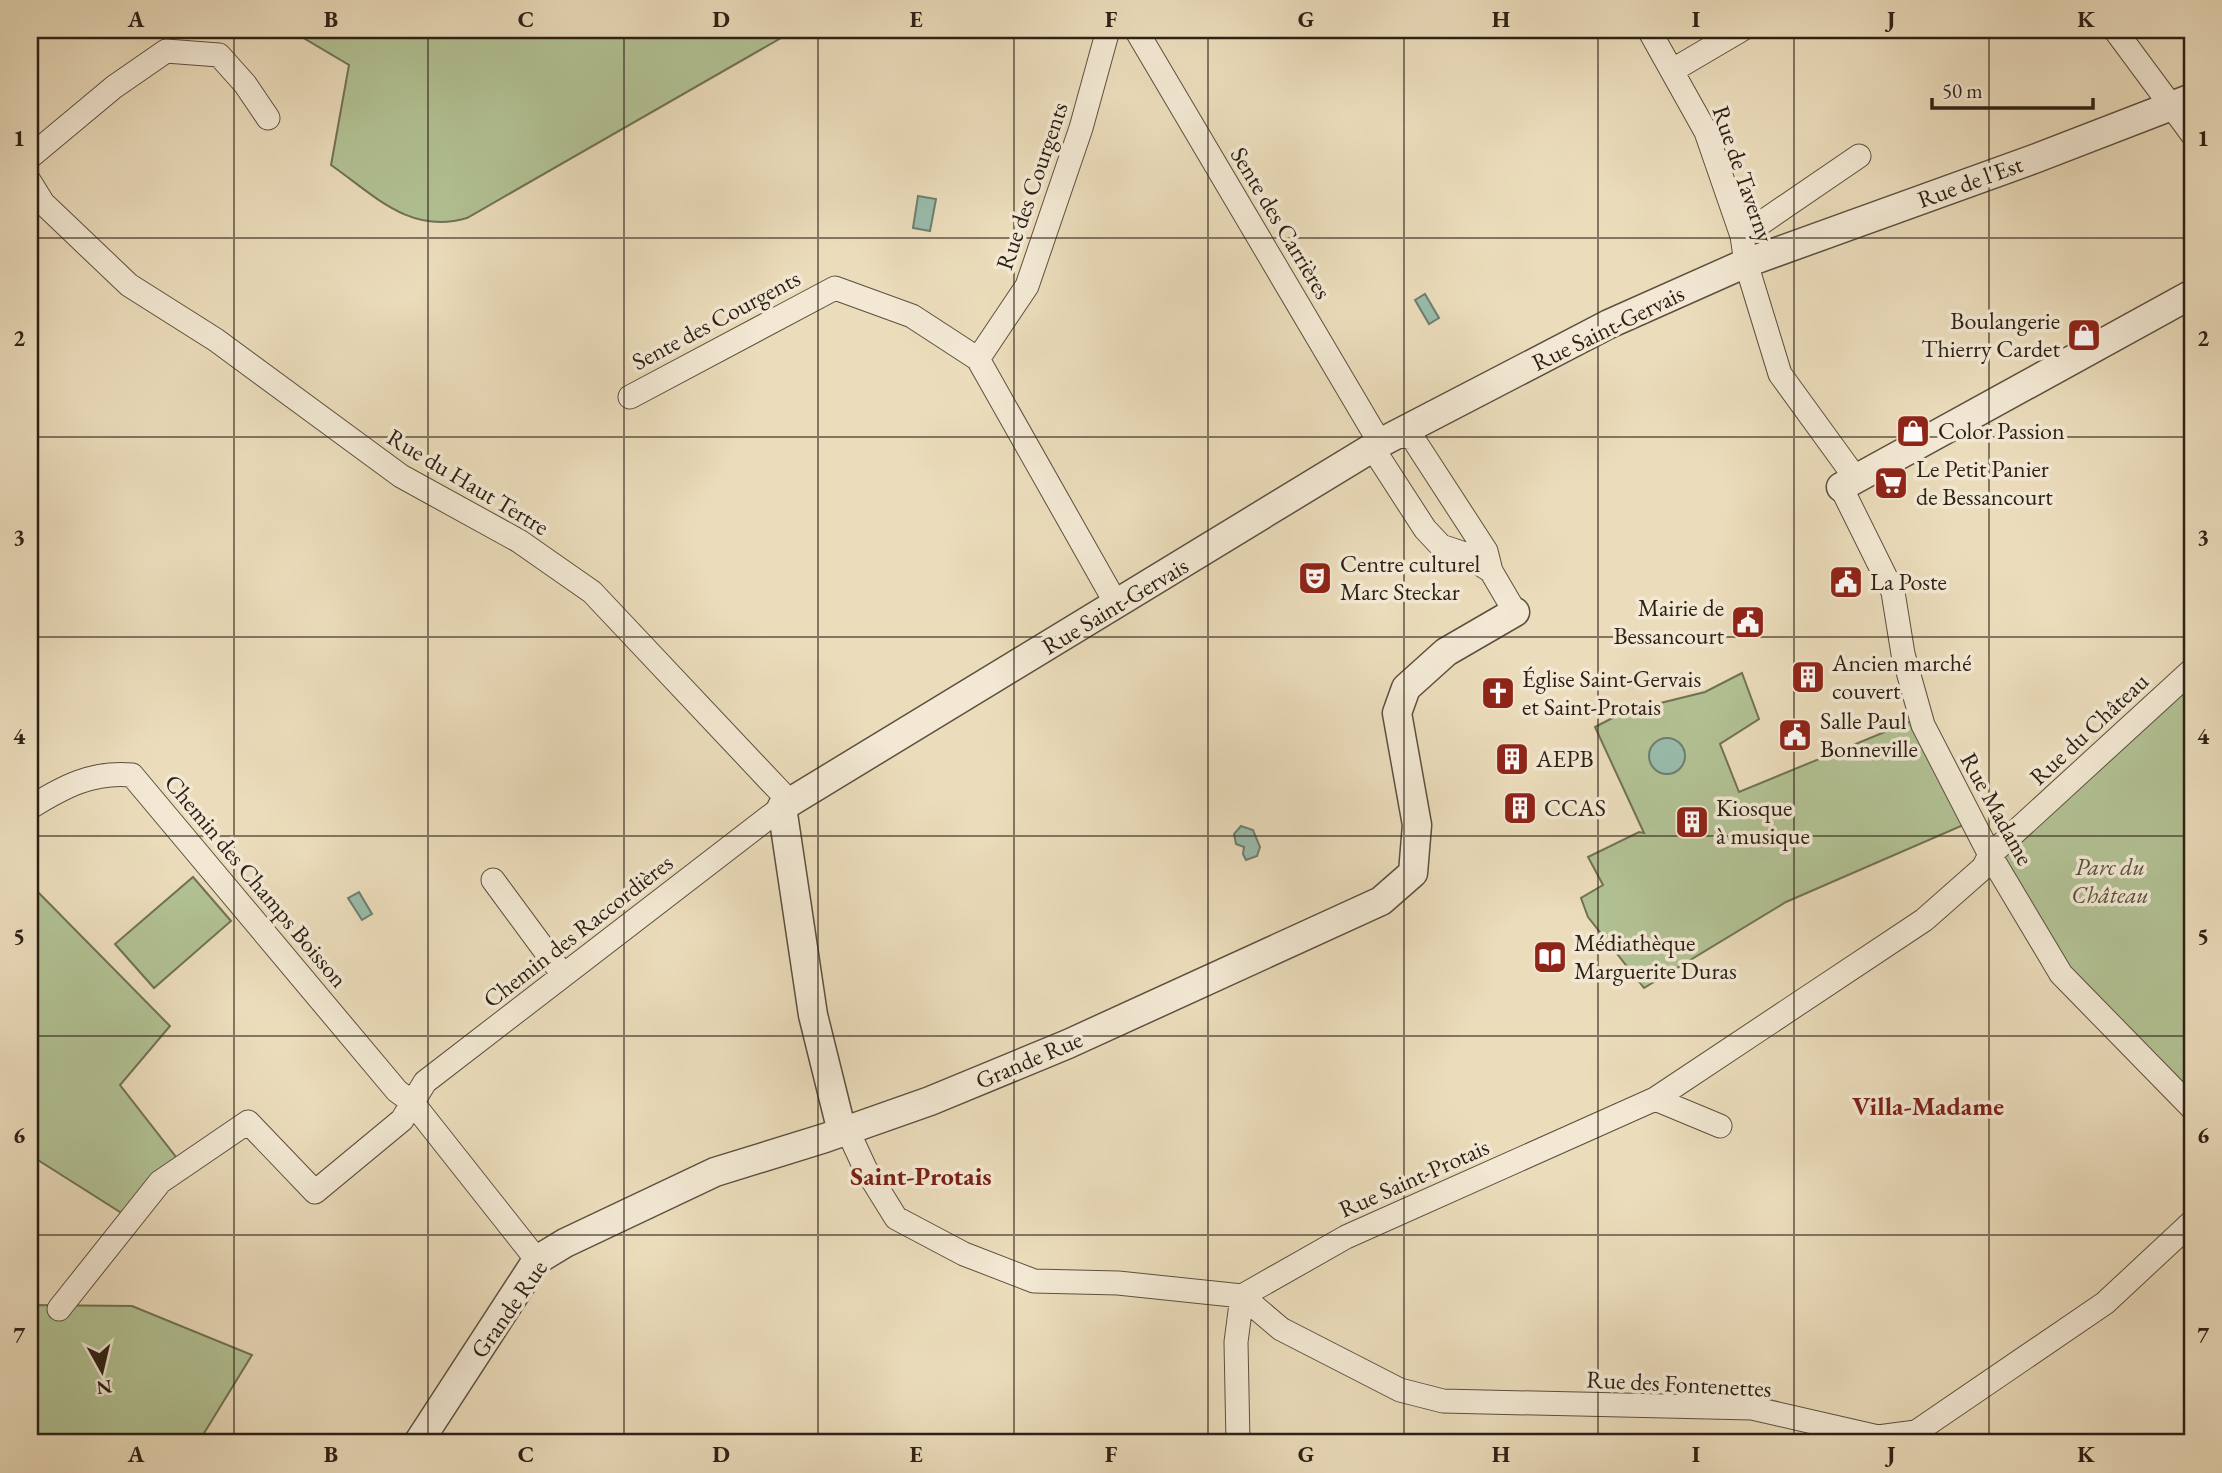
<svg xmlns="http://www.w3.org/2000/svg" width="2222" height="1473" font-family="'EB Garamond',serif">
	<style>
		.green { fill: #b2c294; stroke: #707255; stroke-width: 2 }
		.water { fill: #99bcac; stroke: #6e7e70; stroke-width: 2 }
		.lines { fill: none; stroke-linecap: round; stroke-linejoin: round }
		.minor-casing { stroke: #5c503f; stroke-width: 25 }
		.tertiary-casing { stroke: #5c503f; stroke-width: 31 }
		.minor { stroke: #f2e8d3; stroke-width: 23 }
		.tertiary { stroke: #f2e8d3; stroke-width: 28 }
		.grid { fill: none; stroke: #2d2116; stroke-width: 2; stroke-opacity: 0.55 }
		.labels { text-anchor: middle; stroke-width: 7; stroke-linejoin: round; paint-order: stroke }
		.street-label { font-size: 24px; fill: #2d2116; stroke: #f2e8d3 }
		.poi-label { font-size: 24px; fill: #2d2116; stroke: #f2e8d3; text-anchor: start }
		.park-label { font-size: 24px; font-style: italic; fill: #55513c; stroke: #f2e8d3 }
		.neighbourhood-label { font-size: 26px; font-weight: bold; fill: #7a1f14; stroke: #f2e8d3 }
		.neatline { fill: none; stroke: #2d2116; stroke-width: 2.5 }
		.grid-label { font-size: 23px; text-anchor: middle; font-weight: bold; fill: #2d2116 }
	</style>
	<rect width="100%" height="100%" fill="#ebdcbb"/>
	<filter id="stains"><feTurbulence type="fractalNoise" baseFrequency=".00286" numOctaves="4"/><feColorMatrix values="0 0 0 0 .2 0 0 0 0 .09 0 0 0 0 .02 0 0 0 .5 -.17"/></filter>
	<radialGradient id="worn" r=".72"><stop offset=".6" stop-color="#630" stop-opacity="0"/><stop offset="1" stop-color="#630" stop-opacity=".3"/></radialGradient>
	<path class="green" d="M290,30H795L467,218C410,235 374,195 331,165L349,65Z
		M2192,670V1097L2061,974L1990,855Z
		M1742,673L1759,719L1720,744L1739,792L1921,717L1968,823L1786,902L1644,988L1588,917L1581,898L1603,885L1588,857L1639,832L1644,833L1595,727L1624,712L1705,692Z
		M193,877L231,921L154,988L115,944Z
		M30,884L170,1026L120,1085L183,1166L131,1219L30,1155Z
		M30,1305L132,1306L252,1355L198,1443H30Z"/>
	<path class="water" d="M918,196L936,199L930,231L913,228Z
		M1425,294L1439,318L1429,324L1415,300Z
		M1649 756a18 18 0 1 1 36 0a18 18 0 1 1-36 0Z
		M1241,826L1253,830L1260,847L1257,856L1246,860L1243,854L1244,847L1236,844L1234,834Z
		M359,892L372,914L362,920L348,898Z"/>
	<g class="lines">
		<g class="minor-casing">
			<path id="minor" d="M1108,30L1081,128L1027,286L978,359L1117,605
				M1136,30L1380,443
				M1649,30L1706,132L1742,236L1746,263L1780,374L1857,480
				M2115,30L2192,134
				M1673,70L1741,30
				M30,157L114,87L166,51L219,55L245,84L268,118
				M30,182L43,203L129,285L216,340L401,476L519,541L592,592L790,802
				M1742,236L1859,156
				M630,397L835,288L912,316L978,359
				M1396,436L1412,437L1486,551L1491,571L1515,612
				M1372,447L1425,529L1441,546L1465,554L1491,571
				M1841,487L1893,592L1903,654L1923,725L1990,855L2061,974L2192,1108
				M31,807C63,787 93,771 132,775L397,1091L412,1102L537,1260
				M493,880L563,975
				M1655,1099L1720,1126
				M842,1132L852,1140L865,1168L896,1218L964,1254L1034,1281L1118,1283L1242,1296L1346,1237L1655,1099L1924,920L1983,868L1990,855L2192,670
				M1242,1296L1281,1329L1400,1390L1443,1401L1752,1408L1878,1437L1916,1432L2105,1303L2192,1222
				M59,1309L160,1182L248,1122L315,1192L402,1120L425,1082L782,807
				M1238,1443L1236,1342L1242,1296"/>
		</g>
		<g class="tertiary-casing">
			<path id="tertiary" d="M1841,487L2192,294
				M842,1132L813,1015L782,807L1380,443L1609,324L1746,263L2034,159L2192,98
				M418,1443L537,1260L565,1243L715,1172L825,1138L930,1101L1068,1044L1381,901L1413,873L1417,825L1397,713L1406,688L1446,652L1515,612"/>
		</g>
		<use href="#minor" class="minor"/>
		<use href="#tertiary" class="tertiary"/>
	</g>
	<path class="grid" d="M234,30V1443M428,30V1443M624,30V1443M818,30V1443M1014,30V1443M1208,30V1443M1404,30V1443M1598,30V1443M1794,30V1443M1989,30V1443M30,238H2192M30,437H2192M30,637H2192M30,836H2192M30,1036H2192M30,1235H2192"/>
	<defs>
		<g id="shop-square" transform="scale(1.75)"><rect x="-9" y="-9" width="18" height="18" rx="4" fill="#8f2418" stroke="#f2e8d3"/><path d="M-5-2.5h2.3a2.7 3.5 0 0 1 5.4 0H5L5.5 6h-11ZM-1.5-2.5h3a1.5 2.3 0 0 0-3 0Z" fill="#fff"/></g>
		<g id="supermarket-square" transform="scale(1.75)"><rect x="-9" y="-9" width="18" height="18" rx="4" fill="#8f2418" stroke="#f2e8d3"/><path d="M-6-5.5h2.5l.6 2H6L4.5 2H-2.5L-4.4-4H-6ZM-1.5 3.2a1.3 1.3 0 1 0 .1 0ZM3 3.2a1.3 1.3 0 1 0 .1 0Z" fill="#fff"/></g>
		<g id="theatre-square" transform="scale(1.75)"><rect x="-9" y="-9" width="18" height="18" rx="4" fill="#8f2418" stroke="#f2e8d3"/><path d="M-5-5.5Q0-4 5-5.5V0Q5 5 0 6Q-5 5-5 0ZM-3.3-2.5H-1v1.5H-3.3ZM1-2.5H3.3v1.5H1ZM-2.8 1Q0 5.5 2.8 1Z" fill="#fff"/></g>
		<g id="civic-square" transform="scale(1.75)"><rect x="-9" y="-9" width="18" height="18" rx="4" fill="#8f2418" stroke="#f2e8d3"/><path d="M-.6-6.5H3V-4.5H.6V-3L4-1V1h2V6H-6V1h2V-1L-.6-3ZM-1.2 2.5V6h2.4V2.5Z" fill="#fff"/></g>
		<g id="building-square" transform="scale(1.75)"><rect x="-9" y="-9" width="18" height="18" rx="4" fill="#8f2418" stroke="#f2e8d3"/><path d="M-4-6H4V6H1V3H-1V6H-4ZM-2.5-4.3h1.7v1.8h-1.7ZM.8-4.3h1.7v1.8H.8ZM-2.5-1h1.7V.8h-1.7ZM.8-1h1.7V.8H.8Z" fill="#fff"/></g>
		<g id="church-square" transform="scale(1.75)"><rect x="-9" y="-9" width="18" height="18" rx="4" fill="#8f2418" stroke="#f2e8d3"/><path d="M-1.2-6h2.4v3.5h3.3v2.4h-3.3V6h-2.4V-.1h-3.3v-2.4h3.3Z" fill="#fff"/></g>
		<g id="library-square" transform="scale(1.75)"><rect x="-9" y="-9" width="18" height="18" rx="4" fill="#8f2418" stroke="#f2e8d3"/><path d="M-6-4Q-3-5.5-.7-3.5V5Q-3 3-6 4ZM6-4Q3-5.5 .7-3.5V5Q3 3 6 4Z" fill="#fff"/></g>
	</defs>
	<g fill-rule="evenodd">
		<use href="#shop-square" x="2084" y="335"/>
		<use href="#shop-square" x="1913" y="431"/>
		<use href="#supermarket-square" x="1891" y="483"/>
		<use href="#theatre-square" x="1315" y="578"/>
		<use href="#civic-square" x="1846" y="582"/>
		<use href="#civic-square" x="1748" y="622"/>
		<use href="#building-square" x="1808" y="677"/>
		<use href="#church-square" x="1498" y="693"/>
		<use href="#civic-square" x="1795" y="735"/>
		<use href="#building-square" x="1512" y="759"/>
		<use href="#building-square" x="1520" y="808"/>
		<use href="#building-square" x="1692" y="822"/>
		<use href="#library-square" x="1550" y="957"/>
	</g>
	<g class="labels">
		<g class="street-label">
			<text transform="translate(1743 174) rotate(71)" y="8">Rue de Taverny</text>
			<text transform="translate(1970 182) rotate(-20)" y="8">Rue de l'Est</text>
			<text transform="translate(1032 186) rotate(-71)" y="8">Rue des Courgents</text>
			<text transform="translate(1281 223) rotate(59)" y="8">Sente des Carrières</text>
			<text transform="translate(716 320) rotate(-28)" y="8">Sente des Courgents</text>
			<text transform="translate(1608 328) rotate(-26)" y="8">Rue Saint-Gervais</text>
			<text transform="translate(468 482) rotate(31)" y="8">Rue du Haut Tertre</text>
			<text transform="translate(1115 606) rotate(-31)" y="8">Rue Saint-Gervais</text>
			<text transform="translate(2089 729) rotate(-43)" y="8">Rue du Château</text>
			<text transform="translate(1997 809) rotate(61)" y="8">Rue Madame</text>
			<text transform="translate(256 881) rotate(50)" y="8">Chemin des Champs Boisson</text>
			<text transform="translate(578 931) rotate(-38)" y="8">Chemin des Raccordières</text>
			<text transform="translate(1029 1060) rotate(-23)" y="8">Grande Rue</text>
			<text transform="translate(1414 1178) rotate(-24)" y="8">Rue Saint-Protais</text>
			<text transform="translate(509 1309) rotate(-55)" y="8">Grande Rue</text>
			<text transform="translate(1679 1384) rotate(3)" y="8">Rue des Fontenettes</text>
		</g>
		<g class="poi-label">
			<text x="2060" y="329" text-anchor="end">Boulangerie<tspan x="2060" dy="28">Thierry Cardet</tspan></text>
			<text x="1938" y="439">Color Passion</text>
			<text x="1916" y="477">Le Petit Panier<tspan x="1916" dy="28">de Bessancourt</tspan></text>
			<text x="1340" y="572">Centre culturel<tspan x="1340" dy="28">Marc Steckar</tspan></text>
			<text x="1870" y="590">La Poste</text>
			<text x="1724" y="616" text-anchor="end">Mairie de<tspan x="1724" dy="28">Bessancourt</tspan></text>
			<text x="1832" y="671">Ancien marché<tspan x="1832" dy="28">couvert</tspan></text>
			<text x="1522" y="687">Église Saint-Gervais<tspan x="1522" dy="28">et Saint-Protais</tspan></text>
			<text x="1820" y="729">Salle Paul<tspan x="1820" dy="28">Bonneville</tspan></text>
			<text x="1536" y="767">AEPB</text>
			<text x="1544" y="816">CCAS</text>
			<text x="1716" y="816">Kiosque<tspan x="1716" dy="28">à musique</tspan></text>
			<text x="1574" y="951">Médiathèque<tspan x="1574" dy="28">Marguerite Duras</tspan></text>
		</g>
		<g class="park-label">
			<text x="2110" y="875">Parc du<tspan x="2110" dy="28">Château</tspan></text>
		</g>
		<g class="neighbourhood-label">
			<text x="1928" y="1115">Villa-Madame</text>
			<text x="921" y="1185">Saint-Protais</text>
		</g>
	</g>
	<rect width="2222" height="1473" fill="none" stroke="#ebdcbb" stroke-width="77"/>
	<g transform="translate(102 1371) rotate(172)" stroke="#f2e8d3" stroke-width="5" paint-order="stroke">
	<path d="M0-5L12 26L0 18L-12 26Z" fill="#2d2116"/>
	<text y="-10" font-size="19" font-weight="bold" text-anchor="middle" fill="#2d2116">N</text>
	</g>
	<path d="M1932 98v10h161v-10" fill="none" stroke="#2d2116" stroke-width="3.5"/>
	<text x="1942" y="98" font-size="21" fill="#2d2116" stroke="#f2e8d3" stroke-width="5" paint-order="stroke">50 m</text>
	<rect x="38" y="38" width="2146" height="1396" class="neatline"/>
	<g class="grid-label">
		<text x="136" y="27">A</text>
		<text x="331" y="27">B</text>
		<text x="526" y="27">C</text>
		<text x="721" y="27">D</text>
		<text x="916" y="27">E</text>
		<text x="1111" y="27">F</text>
		<text x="1306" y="27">G</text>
		<text x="1501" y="27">H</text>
		<text x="1696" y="27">I</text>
		<text x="1891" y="27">J</text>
		<text x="2086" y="27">K</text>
		<text x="19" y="146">1</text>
		<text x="2203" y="146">1</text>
		<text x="19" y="346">2</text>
		<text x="2203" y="346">2</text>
		<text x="19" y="545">3</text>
		<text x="2203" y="545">3</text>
		<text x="19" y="744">4</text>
		<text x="2203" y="744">4</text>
		<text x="19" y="944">5</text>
		<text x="2203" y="944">5</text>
		<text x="19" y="1143">6</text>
		<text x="2203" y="1143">6</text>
		<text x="19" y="1343">7</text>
		<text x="2203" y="1343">7</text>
		<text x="136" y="1462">A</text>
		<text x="331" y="1462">B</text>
		<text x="526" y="1462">C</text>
		<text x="721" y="1462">D</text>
		<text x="916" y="1462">E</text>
		<text x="1111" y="1462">F</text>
		<text x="1306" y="1462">G</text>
		<text x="1501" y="1462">H</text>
		<text x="1696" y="1462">I</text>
		<text x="1891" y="1462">J</text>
		<text x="2086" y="1462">K</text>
	</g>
	<rect width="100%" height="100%" filter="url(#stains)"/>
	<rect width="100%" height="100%" fill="url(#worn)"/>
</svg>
